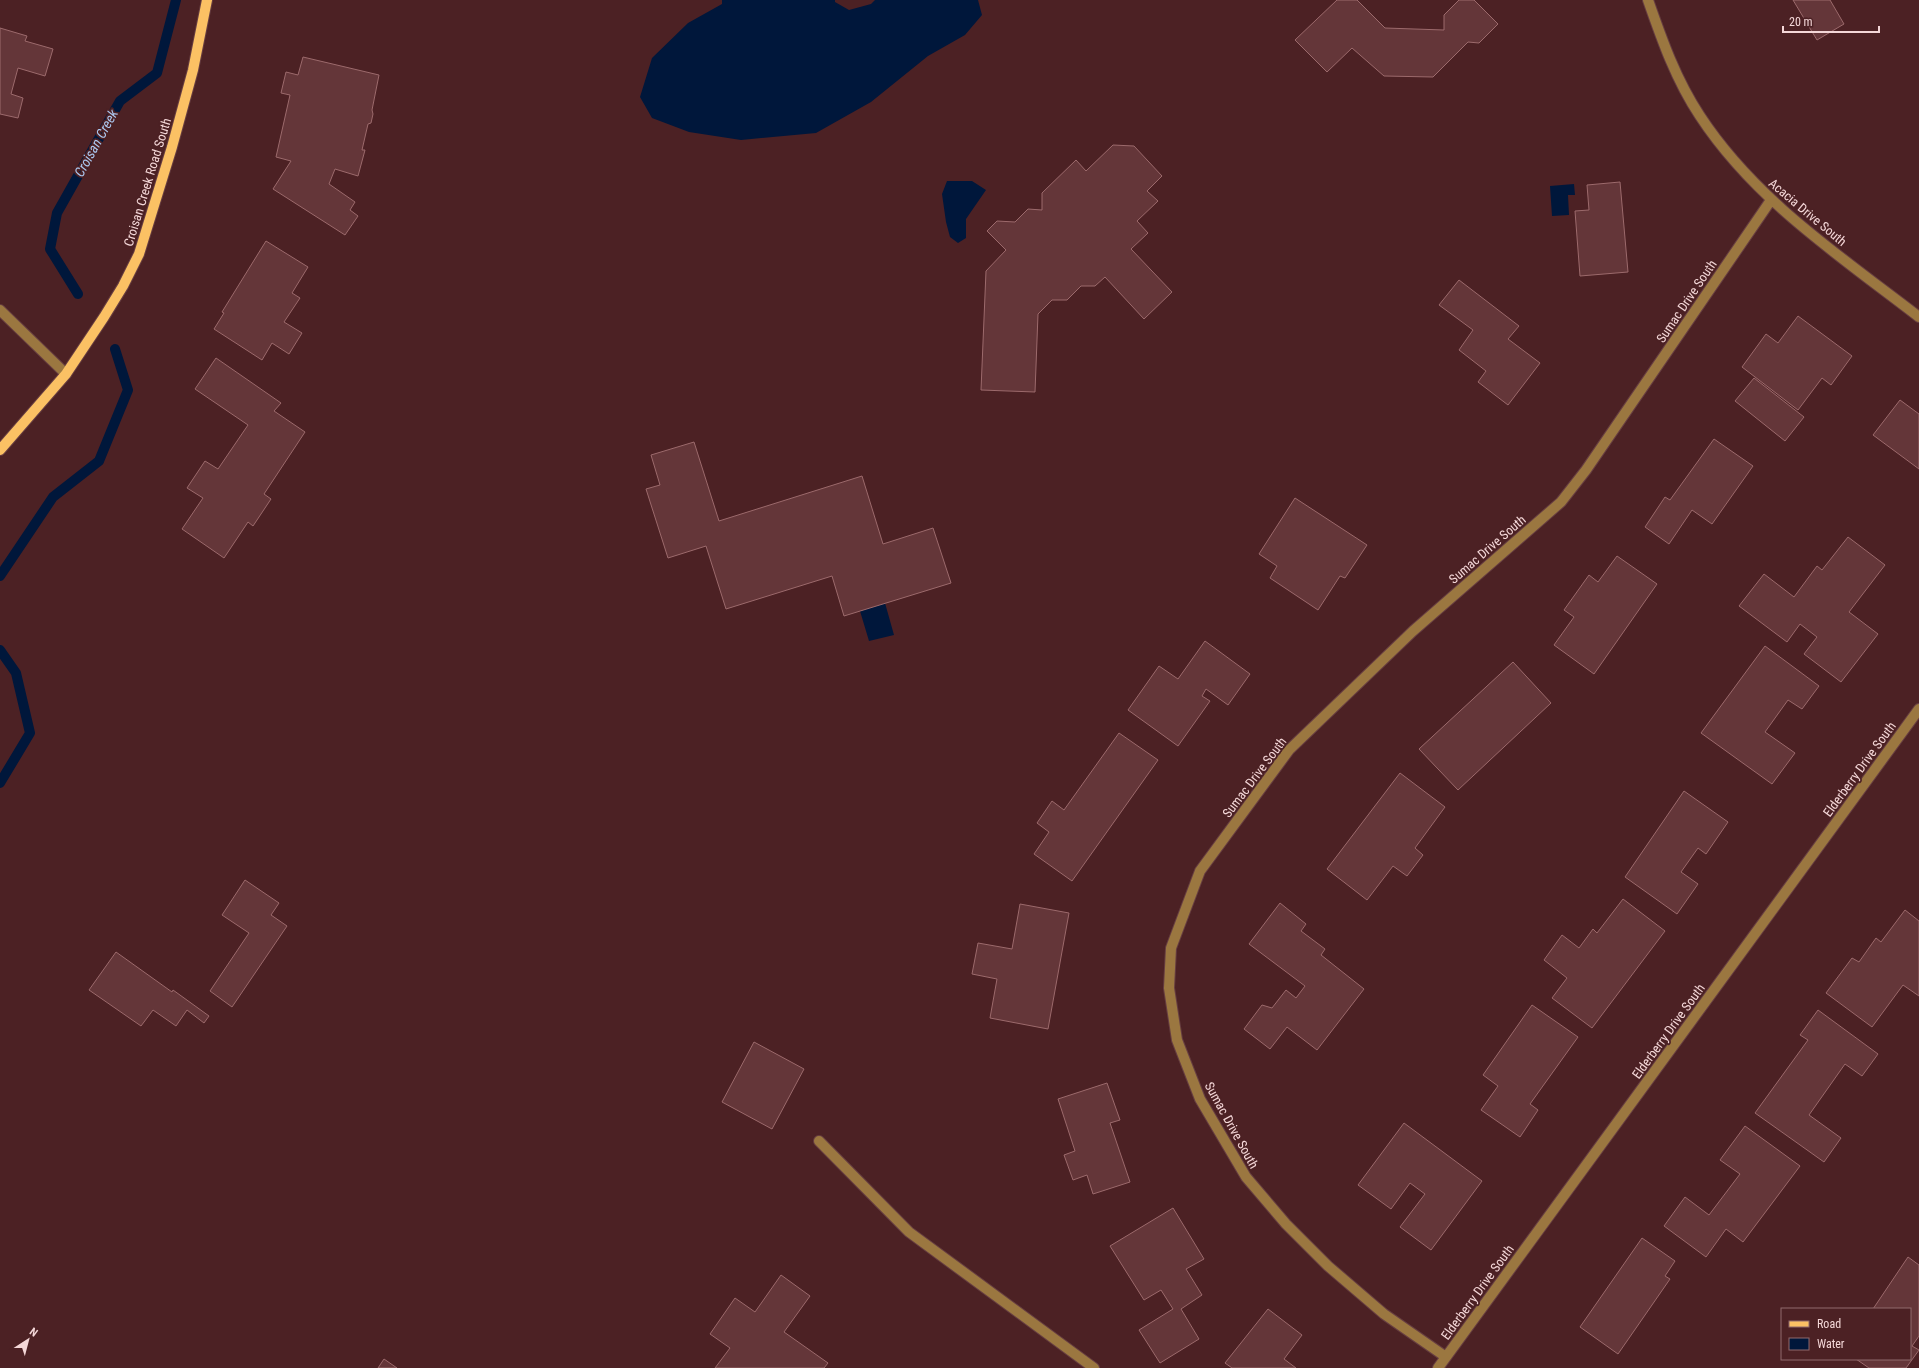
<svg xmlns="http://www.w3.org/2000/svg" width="1919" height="1368" font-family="'Roboto Condensed',sans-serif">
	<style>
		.water { fill: #00173b }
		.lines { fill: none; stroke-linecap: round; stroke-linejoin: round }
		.stream { stroke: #00173b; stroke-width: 10 }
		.building { fill: #643639; stroke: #9c6a6c }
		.minor-casing { stroke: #673e41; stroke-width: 12 }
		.major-casing { stroke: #673e41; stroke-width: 12 }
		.minor { stroke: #9b7740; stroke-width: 10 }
		.major { stroke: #fbc164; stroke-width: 10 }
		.labels { text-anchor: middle; stroke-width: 3.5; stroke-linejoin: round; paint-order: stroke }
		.street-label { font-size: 13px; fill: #f4d7d8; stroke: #4c2124 }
		.water-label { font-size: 14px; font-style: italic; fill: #acc8f0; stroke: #4c2124 }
	</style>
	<rect width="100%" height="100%" fill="#4c2124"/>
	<path class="water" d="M722,0H835V2L849,10L871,4L875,0H978L982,15L965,35L928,56L871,102L816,133L741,140L689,132L652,118L640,97L652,58L688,23L722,4Z
		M947,181H972L986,190L966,219V238L958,243L950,237L946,222L942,194Z
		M1574,184L1575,195H1568L1569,215L1552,216L1550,186Z
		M885,603L894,635L869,641L860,611Z"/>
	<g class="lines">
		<path class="stream" d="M78,294L50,249L57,213L120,101L157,73L176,0
			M0,576L53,497L99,461L128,390L115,349
			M0,650L16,673L30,733L0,783"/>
	</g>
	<path class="building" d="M1337,0H1357L1385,28L1444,30V15L1459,0H1474L1498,24L1479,43L1468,42L1433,77L1384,76L1352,48L1327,72L1295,40Z
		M1793,0H1830L1844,24L1817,40Z
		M0,28L27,36L25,41L53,49L45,76L18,68L11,94L23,98L18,118L0,114Z
		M303,57L379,75L372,110L373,114L371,123L368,124L362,150H365L358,176L335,169L329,184L355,202L350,210L358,216L345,235L273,189L291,161L276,157L290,95L281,93L286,72L298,75Z
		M1113,145L1134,146L1162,176L1147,191L1158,201L1137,221L1148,233L1131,249L1172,292L1144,319L1105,277L1095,286H1081L1067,300H1052L1038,314L1035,392L981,390L986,271L1006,250L987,231L997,221L1015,222L1028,209L1042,210V193L1076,160L1086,171Z
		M1620,182L1628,272L1580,276L1575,211L1589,210L1587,185Z
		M266,241L308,267L292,293L300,298L284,322L302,333L289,354L272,343L262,360L214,329L224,313L222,312Z
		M1459,280L1519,326L1508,339L1540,363L1508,405L1478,382L1486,371L1459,350L1473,330L1439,305Z
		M1798,316L1852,356L1831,385L1822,378L1798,410L1742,367L1766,334L1778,343Z
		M216,358L281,403L274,411L305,432L264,494L271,499L253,526L248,522L224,558L182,529L203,498L187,488L205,461L218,469L248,425L195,389Z
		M1754,378L1804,417L1785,441L1735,401Z
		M1900,400L1919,414V469L1873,435Z
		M1714,439L1753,466L1712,524L1692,510L1669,544L1645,527L1665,497L1670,500Z
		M694,442L719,521L862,476L883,544L933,528L951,583L844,616L832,576L726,609L706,546L668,558L646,489L660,485L651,455Z
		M1295,498L1367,545L1345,578L1340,576L1318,610L1270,578L1277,566L1259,554Z
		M1848,537L1885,565L1849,612L1878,634L1841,682L1804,654L1817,637L1800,624L1787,642L1739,606L1764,574L1794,597L1817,566L1822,570Z
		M1617,556L1657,584L1594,674L1554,645L1574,617L1564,610L1589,575L1598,582Z
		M1205,641L1250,674L1228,705L1206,689L1202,696L1210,701L1178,746L1128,710L1159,666L1178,679Z
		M1765,646L1819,686L1802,709L1788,700L1765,732L1795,753L1772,784L1701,733Z
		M1513,662L1551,703L1458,790L1419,749Z
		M1119,733L1158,760L1072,881L1034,854L1049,832L1037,823L1052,801L1064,810Z
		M1400,773L1445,807L1415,848L1423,855L1407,876L1393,866L1367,900L1327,869Z
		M1684,791L1728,822L1706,854L1698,848L1681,872L1698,884L1677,914L1625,877Z
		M245,880L279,903L271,915L287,926L232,1007L210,991L249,933L222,915Z
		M1623,899L1665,931L1592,1028L1552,998L1567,978L1544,960L1562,935L1579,948L1593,929L1597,933Z
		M1280,903L1306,924L1301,931L1325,949L1321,955L1364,989L1317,1050L1287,1027L1270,1049L1244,1029L1262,1005L1272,1008L1286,990L1296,998L1305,986L1249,944Z
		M1020,904L1069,913L1048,1029L990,1018L997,979L972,974L978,943L1012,949Z
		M1905,910L1919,921V996L1903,985L1872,1027L1826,993L1852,958L1859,962L1876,938L1881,942Z
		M116,952L172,992L173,990L209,1016L204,1023L187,1010L176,1026L153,1010L141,1026L89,990Z
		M1532,1005L1578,1037L1530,1104L1538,1110L1520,1137L1481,1110L1498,1086L1483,1075Z
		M1818,1010L1878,1054L1862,1076L1845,1064L1809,1115L1841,1138L1824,1162L1755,1113L1808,1040L1800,1035Z
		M754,1042L804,1069L772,1129L722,1102Z
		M1107,1083L1120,1120L1110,1123L1130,1182L1093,1194L1087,1175L1073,1180L1064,1155L1075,1151L1058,1099Z
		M1404,1123L1482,1181L1431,1250L1400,1227L1425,1194L1410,1183L1391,1209L1358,1185Z
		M1745,1126L1800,1166L1743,1242L1726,1229L1706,1257L1664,1226L1685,1197L1709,1215L1740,1174L1720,1160Z
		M1173,1208L1204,1259L1186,1269L1202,1295L1181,1309L1199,1339L1160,1363L1139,1330L1173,1309L1161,1290L1144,1300L1110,1246Z
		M1642,1238L1675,1261L1665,1276L1670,1279L1618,1354L1580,1327Z
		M1908,1257L1919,1265V1336L1912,1346L1919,1350L1906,1368H1869L1856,1359H1910V1309H1873Z
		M781,1275L810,1296L784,1332L828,1363L824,1368H715L730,1348L710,1334L735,1298L755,1312Z
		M1268,1309L1302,1335L1284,1359L1296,1368H1232L1225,1363Z
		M384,1359L397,1368H378Z"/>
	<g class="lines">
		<g class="minor-casing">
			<path id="minor" d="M1648,0C1662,40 1676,80 1700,116C1755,200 1840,256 1919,317
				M0,310L66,374
				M819,1141L909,1232L1094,1368
				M1446,1357L1384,1314L1328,1266L1286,1224L1246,1177L1200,1099L1177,1040L1169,988L1171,948L1200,871L1289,750L1413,631L1561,502L1586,470L1771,200
				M1438,1368L1919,709"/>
		</g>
		<g class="major-casing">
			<path id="major" d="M0,450L66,374L104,317L123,286L139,254L172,147L193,70L207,0"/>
		</g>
		<use href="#minor" class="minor"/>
		<use href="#major" class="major"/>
	</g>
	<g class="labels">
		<g class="street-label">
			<text transform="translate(147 182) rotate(-73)" y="5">Croisan Creek Road South</text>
			<text transform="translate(1808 212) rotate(40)" y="5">Acacia Drive South</text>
			<text transform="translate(1686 301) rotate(-56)" y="5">Sumac Drive South</text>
			<text transform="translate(1487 549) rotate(-41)" y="5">Sumac Drive South</text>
			<text transform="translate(1859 769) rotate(-54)" y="5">Elderberry Drive South</text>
			<text transform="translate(1254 777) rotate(-53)" y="5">Sumac Drive South</text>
			<text transform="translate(1668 1031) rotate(-54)" y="5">Elderberry Drive South</text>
			<text transform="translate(1232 1125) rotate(61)" y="5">Sumac Drive South</text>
			<text transform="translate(1477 1292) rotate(-54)" y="5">Elderberry Drive South</text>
		</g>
		<g class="water-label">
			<text transform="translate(96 143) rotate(-61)" y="5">Croisan Creek</text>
		</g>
	</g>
	<rect x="1781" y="1308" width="130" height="52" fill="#4c2124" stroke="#8f6a6c"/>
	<rect x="1789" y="1321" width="20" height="6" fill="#fbc164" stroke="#8f6a6c"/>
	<text x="1817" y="1328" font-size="12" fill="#f4d7d8">Road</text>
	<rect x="1789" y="1338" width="20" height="12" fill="#00173b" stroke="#8f6a6c"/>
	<text x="1817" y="1348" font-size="12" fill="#f4d7d8">Water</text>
	<g transform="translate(28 1340) rotate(36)" stroke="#4c2124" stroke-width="3" paint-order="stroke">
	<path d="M0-3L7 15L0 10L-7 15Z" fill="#f4d7d8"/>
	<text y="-6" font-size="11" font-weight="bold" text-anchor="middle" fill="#f4d7d8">N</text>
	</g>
	<path d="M1783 26v6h96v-6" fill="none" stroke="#f4d7d8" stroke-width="2"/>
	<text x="1789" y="26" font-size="12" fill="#f4d7d8" stroke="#4c2124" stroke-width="3" paint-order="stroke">20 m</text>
</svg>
